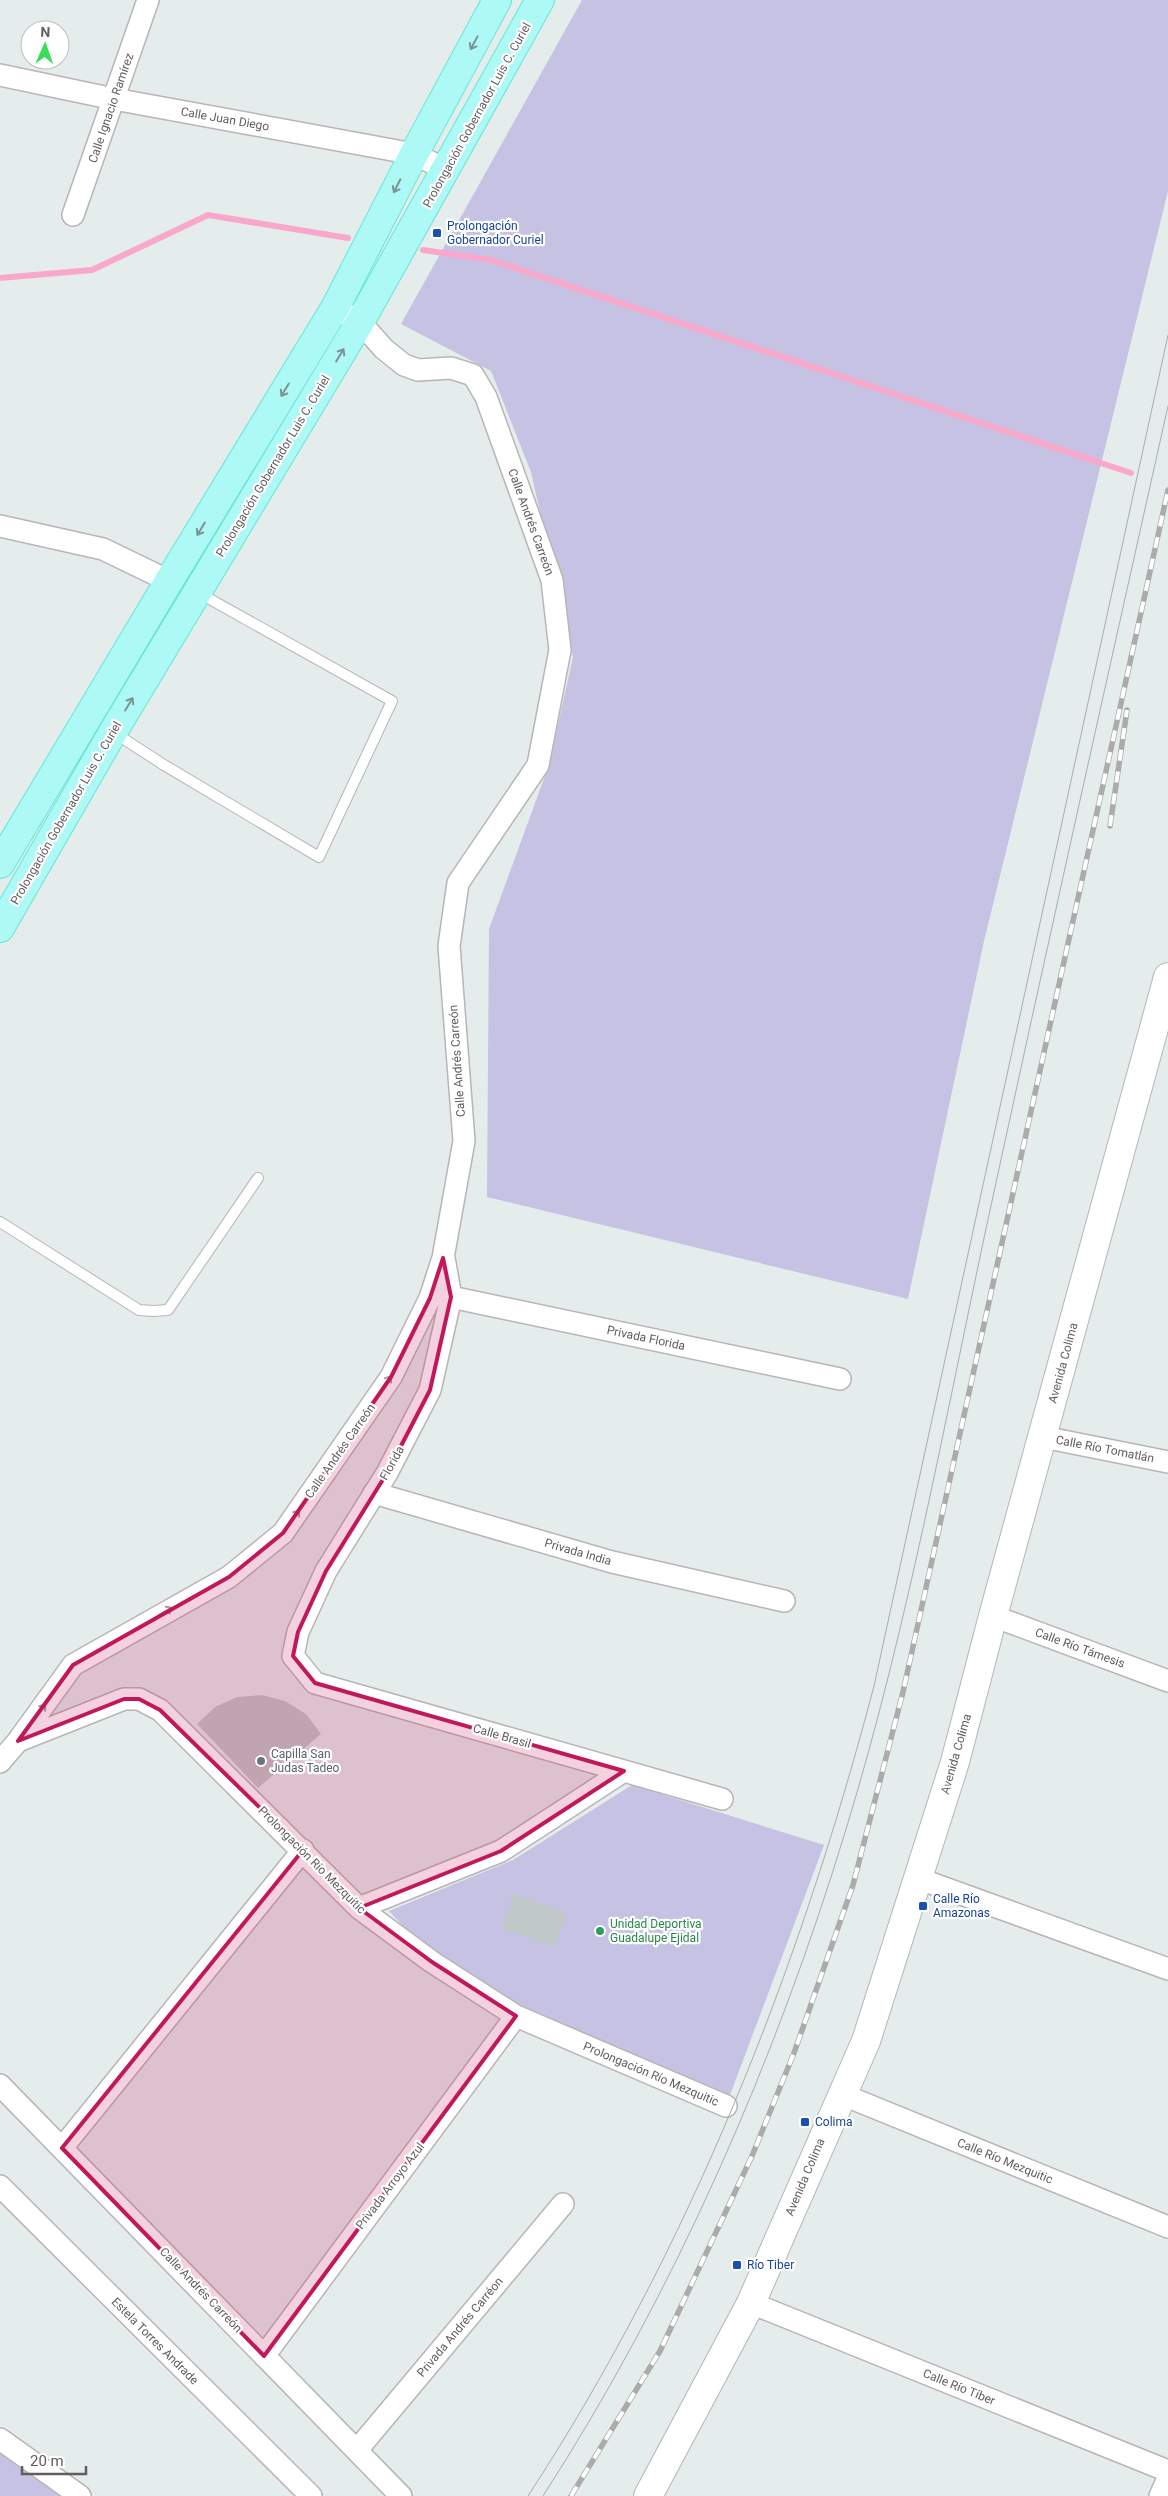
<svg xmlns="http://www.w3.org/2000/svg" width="1168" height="2496" font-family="Roboto,sans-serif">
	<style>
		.green { fill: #c6c2e3 }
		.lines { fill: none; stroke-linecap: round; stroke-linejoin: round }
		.stream { stroke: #f9a8cb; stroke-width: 6 }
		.building { fill: #c0c9c7 }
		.lane-casing { stroke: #bab4b5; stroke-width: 12 }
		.street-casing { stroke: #bab4b5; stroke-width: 24 }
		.secondary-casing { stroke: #bab3b5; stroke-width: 30 }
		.primary-casing { stroke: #63e7d3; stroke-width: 30 }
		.lane { stroke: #fff; stroke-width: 10 }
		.street { stroke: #fff; stroke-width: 21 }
		.secondary { stroke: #fff; stroke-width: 28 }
		.primary { stroke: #adf9f6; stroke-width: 28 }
		.tram { stroke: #acaaaa; stroke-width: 1 }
		.rail-casing { stroke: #acaaaa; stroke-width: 5.5 }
		.rail { stroke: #fff; stroke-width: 4; stroke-dasharray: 11; stroke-linecap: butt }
		.oneway { stroke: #7d9393 }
		.oneway2 { stroke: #a19d9e }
		.marked { fill: #c2185b; fill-opacity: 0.2; stroke: #c2185b; stroke-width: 4; stroke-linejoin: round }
		.transit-dot { fill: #1a4fb4; stroke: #fff; stroke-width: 2 }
		.worship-dot { fill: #6b7280; stroke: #fff; stroke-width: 2 }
		.leisure-dot { fill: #2e9e5b; stroke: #fff; stroke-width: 2 }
		.labels { text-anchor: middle; stroke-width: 4.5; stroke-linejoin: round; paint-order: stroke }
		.street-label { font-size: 12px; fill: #635c5e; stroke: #fff }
		.transit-label { font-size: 12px; fill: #164399; stroke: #fff; text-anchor: start }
		.worship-label { font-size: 12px; fill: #5b616d; stroke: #fff; text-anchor: start }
		.leisure-label { font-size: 12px; fill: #27864d; stroke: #fff; text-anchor: start }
	</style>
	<rect width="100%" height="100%" fill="#e4edec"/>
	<path class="green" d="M582,0H1168V191L984,941L908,1299L487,1197L489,929L549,765L573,657L531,472L491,371L401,324Z
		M632,1785L824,1845L730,2095L525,2010L427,1952L389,1911L513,1860Z
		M0,2441L77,2496H0Z"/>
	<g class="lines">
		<path class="stream" d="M423,250L491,260L1131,473
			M0,278L92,270L208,215L348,238"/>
	</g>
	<path class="building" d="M262,1695L285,1701L306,1714L321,1734L258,1788L197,1724L215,1707L237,1697Z
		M513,1894L567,1912L555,1946L502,1929Z"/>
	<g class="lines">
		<g class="lane-casing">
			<path id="lane" d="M113,732L164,765L319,857L392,701L199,593
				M0,1222L139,1310L153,1311L168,1310L258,1178"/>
		</g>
		<g class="street-casing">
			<path id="street" d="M0,75L114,99L414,154L447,170
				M73,215L148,0
				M0,526L103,549L169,581
				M444,1258L451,1297L430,1390L387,1473L326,1571L298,1632L293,1656L315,1683L722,1799
				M451,1297L840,1379
				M1043,1437L1168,1462
				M374,1493L612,1562L784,1601
				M993,1616L1168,1681
				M18,1741L124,1699H139L160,1710L359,1908L432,1962L516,2016L726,2106
				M0,1762L18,1741L73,1665L229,1577L283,1533L391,1377L430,1298L443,1258L464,1141L449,946L458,883L538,765L560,650L552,580L486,397L473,375L451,368L418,370L404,365L384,349L360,322L335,308
				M917,1878L1168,1969
				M359,1908L501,1851L624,1771
				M0,2085L401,2496
				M841,2094L1168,2227
				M62,2148L303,1850
				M0,2186L311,2496
				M751,2303L1168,2471
				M264,2356L516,2016
				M0,2439L80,2496
				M357,2450L563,2204
				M1160,2496L1168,2478"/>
		</g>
		<g class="secondary-casing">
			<path id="secondary" d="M648,2496L751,2303L866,2041L955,1762L993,1616L1168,977"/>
		</g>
		<g class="primary-casing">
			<path id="primary" d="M0,864L169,581L335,308L414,154L497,0
				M0,928L113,732L360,322L540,0"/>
		</g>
		<use href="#lane" class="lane"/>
		<use href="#street" class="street"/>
		<use href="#secondary" class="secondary"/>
		<use href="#primary" class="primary"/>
		<path class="tram" d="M528,2496C690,2248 799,1971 874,1686L1168,335
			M543,2496C676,2290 776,2060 847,1826C907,1629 944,1425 987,1224C1046,951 1107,679 1168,406"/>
		<g class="rail-casing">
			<path id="rail" d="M1110,826L1127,710
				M571,2496L660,2351L752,2156L794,2053L853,1885L903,1692L1168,490"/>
		</g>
		<use href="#rail" class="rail"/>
	</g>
	<defs><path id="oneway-shaft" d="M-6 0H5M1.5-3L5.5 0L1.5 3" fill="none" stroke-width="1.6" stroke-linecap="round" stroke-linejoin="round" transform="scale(1.25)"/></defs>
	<g class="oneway">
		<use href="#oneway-shaft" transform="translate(474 43) rotate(118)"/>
		<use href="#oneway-shaft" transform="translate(397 186) rotate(117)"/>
		<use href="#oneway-shaft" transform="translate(340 355) rotate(-59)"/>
		<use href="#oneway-shaft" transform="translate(285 390) rotate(121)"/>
		<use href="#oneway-shaft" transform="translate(201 529) rotate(121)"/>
		<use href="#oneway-shaft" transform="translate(129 704) rotate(-59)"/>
	</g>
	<g class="oneway2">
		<use href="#oneway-shaft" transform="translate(387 1382) rotate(-57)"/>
		<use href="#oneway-shaft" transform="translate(295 1516) rotate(-55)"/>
		<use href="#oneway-shaft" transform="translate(166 1611) rotate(-29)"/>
		<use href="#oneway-shaft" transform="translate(41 1710) rotate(-54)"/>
	</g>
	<path class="marked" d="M443,1258L451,1297L430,1390L387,1473L326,1571L298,1632L293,1656L315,1683L624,1771L501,1851L359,1908L432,1962L516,2016L264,2356L62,2148L303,1850L160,1710L139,1699H124L18,1741L73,1665L229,1577L283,1533L391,1377L430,1298Z"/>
	<g class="transit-dot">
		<rect x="432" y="228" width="10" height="10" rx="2.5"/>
		<rect x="918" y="1901" width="10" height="10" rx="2.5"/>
		<rect x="800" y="2117" width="10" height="10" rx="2.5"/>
		<rect x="732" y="2260" width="10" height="10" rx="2.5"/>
	</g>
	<circle class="worship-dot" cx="261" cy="1761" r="5"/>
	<circle class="leisure-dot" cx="600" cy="1931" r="5"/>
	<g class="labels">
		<g class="street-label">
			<text transform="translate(111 108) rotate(-71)" y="4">Calle Ignacio Ramírez</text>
			<text transform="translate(477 115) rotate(-61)" y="4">Prolongación Gobernador Luis C. Curiel</text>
			<text transform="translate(225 119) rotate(10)" y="4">Calle Juan Diego</text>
			<text transform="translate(273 466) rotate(-59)" y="4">Prolongación Gobernador Luis C. Curiel</text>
			<text transform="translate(531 522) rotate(70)" y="4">Calle Andrés Carreón</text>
			<text transform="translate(66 813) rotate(-60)" y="4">Prolongación Gobernador Luis C. Curiel</text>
			<text transform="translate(457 1061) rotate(-94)" y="4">Calle Andrés Carreón</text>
			<text transform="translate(646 1338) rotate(12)" y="4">Privada Florida</text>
			<text transform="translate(1063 1363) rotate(-75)" y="4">Avenida Colima</text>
			<text transform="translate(1105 1449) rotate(11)" y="4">Calle Río Tomatlán</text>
			<text transform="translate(340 1451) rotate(-55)" y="4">Calle Andrés Carreón</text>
			<text transform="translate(392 1463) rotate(-61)" y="4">Florida</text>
			<text transform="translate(578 1552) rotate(16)" y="4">Privada India</text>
			<text transform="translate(1080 1648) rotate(20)" y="4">Calle Río Támesis</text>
			<text transform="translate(502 1736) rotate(16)" y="4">Calle Brasil</text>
			<text transform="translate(956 1754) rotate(-74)" y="4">Avenida Colima</text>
			<text transform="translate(312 1860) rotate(45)" y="4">Prolongación Río Mezquitic</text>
			<text transform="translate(651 2074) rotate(23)" y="4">Prolongación Río Mezquitic</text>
			<text transform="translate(1005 2161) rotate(22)" y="4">Calle Río Mezquitic</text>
			<text transform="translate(805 2177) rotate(-67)" y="4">Avenida Colima</text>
			<text transform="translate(390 2186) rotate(-53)" y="4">Privada Arroyo Azul</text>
			<text transform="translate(201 2290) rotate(46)" y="4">Calle Andrés Carreón</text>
			<text transform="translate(460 2327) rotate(-50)" y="4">Privada Andrés Carréon</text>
			<text transform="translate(155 2341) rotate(45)" y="4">Estela Torres Andrade</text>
			<text transform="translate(959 2387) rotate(22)" y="4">Calle Río Tíber</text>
		</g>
		<g class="transit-label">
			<text x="447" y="230">Prolongación<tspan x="447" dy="14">Gobernador Curiel</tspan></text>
			<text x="933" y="1903">Calle Río<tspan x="933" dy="14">Amazonas</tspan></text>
			<text x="815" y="2126">Colima</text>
			<text x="747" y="2269">Río Tiber</text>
		</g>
		<g class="worship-label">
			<text x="271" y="1758">Capilla San<tspan x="271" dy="14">Judas Tadeo</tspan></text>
		</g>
		<g class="leisure-label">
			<text x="610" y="1928">Unidad Deportiva<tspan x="610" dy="14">Guadalupe Ejidal</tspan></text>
		</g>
	</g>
	<g transform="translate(45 45) rotate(2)"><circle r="24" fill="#ffffff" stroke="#c1bebf"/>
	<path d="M0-4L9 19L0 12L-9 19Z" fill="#3bdc5c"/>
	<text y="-8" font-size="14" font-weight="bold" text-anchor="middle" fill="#635c5e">N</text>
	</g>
	<path d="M22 2466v8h64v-8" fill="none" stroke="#635c5e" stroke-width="2.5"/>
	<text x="30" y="2466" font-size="15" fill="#635c5e" stroke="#ffffff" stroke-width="4" paint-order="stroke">20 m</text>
</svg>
